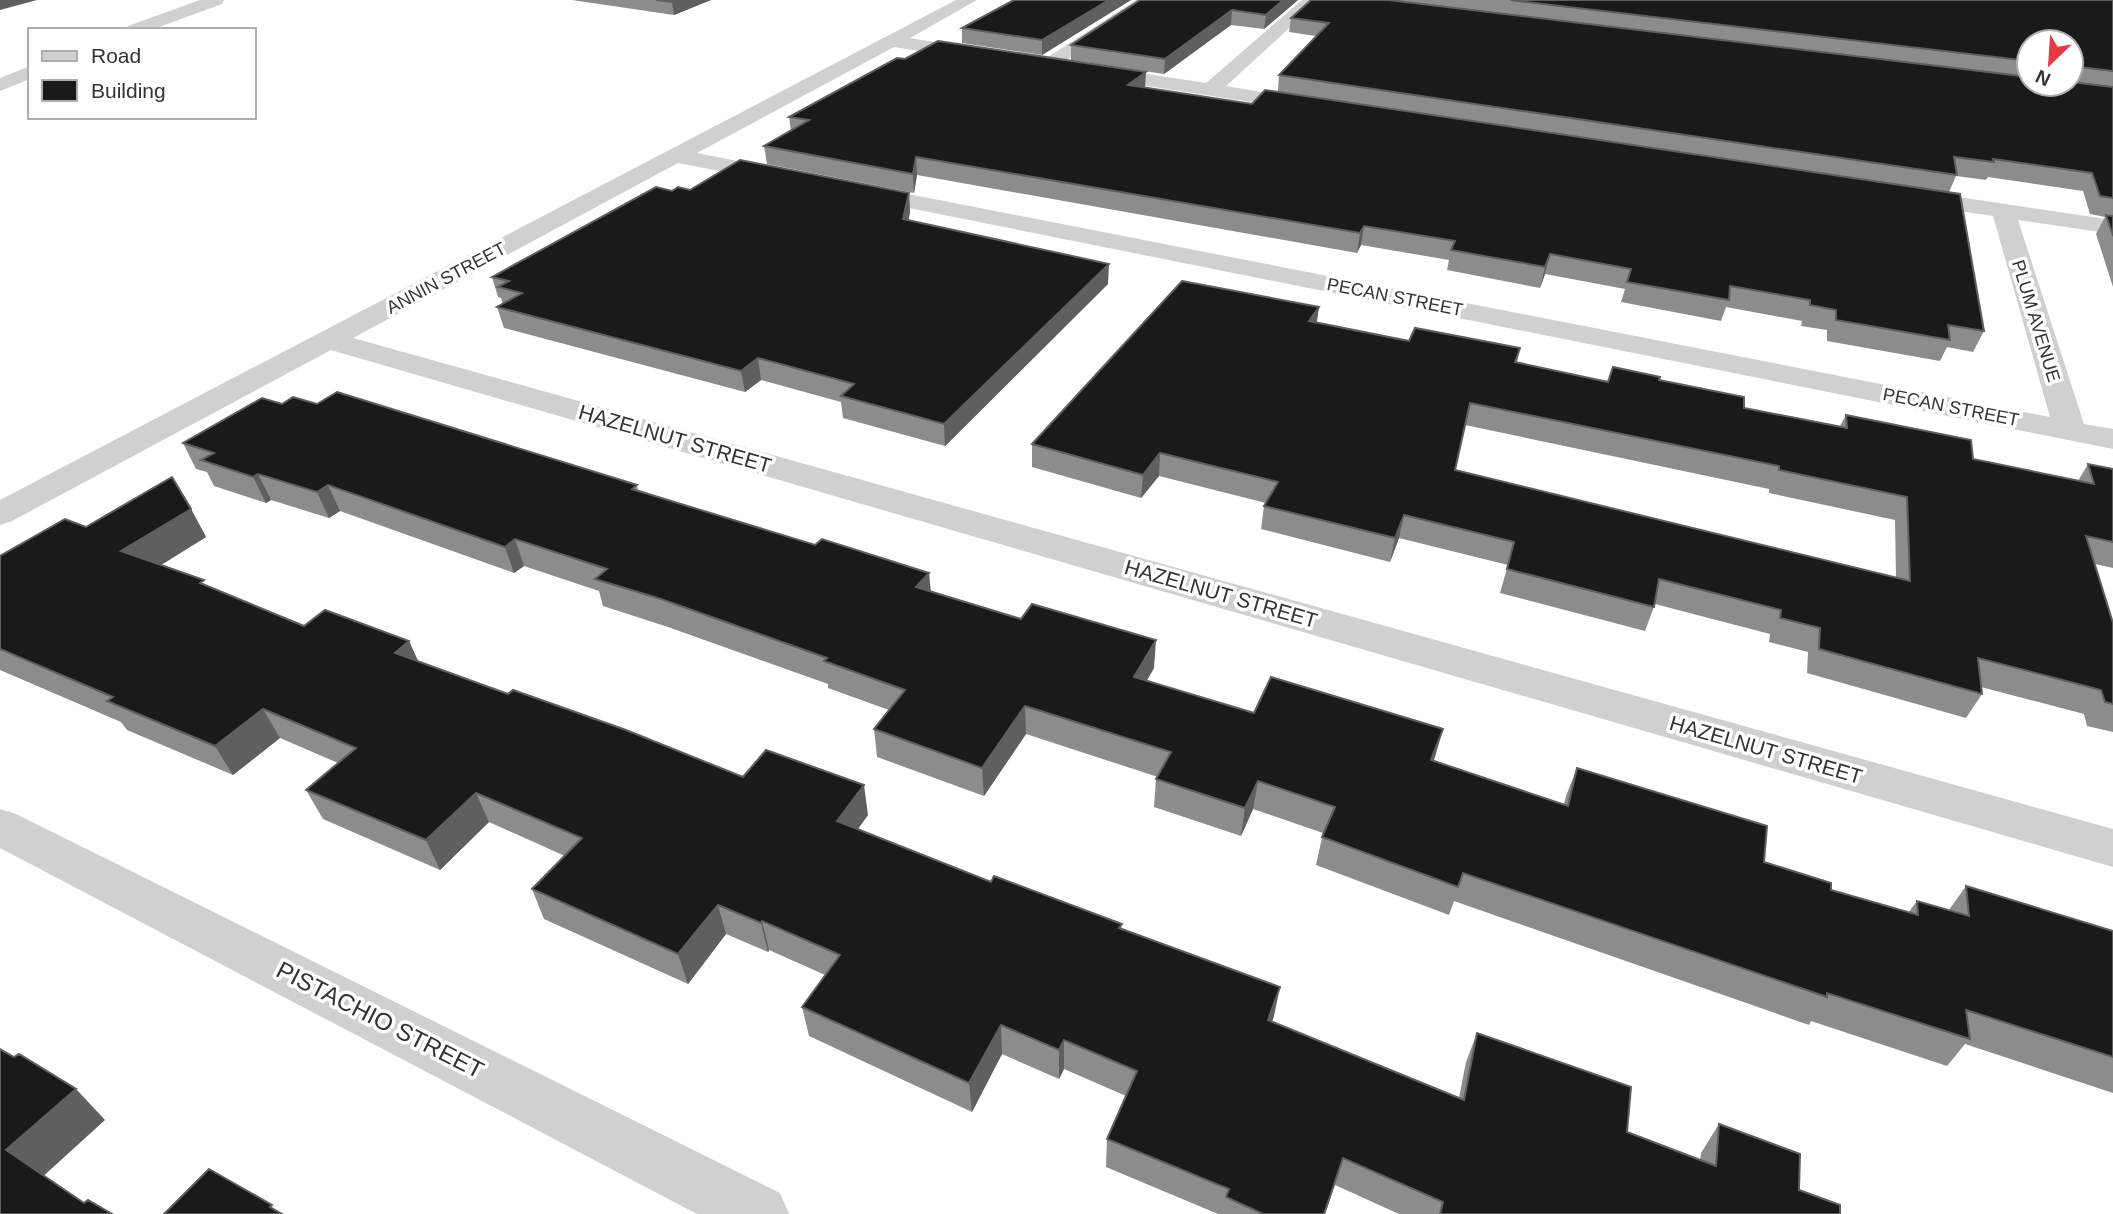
<svg xmlns="http://www.w3.org/2000/svg" width="2113" height="1214" font-family="Arial,sans-serif">
	<style>
		.lines { fill: none; stroke-linecap: round; stroke-linejoin: round }
		.minor { fill: #d0d0d0; fill-rule: evenodd }
		.wall { fill: #8c8c8c; fill-rule: evenodd }
		.shaded-wall { fill: #5f5f5f }
		.building { fill: #1a1a1a; stroke: #5f5f5f; stroke-width: 2; fill-rule: evenodd }
		.labels { text-anchor: middle; stroke-width: 7; stroke-linejoin: round; paint-order: stroke }
		.far-street-label { font-size: 18px; fill: #333; stroke: #fff }
		.street-label { font-size: 21px; fill: #333; stroke: #fff }
		.near-street-label { font-size: 24px; fill: #333; stroke: #fff }
	</style>
	<rect width="100%" height="100%" fill="#fff"/>
	<g class="lines">
		<path class="minor" d="M200,0H224L222,4L151,30H125L128,26Z
			M956,0H977L910,38L987,51L989,55L987,59L980,61L894,47L697,153L788,171L792,176L788,181L780,183L678,163L353,338L2113,829V867L331,350L12,521L0,525V500Z
			M1136,0H1156L1053,69L1046,71L1036,65Z
			M1302,0H1320L1226,86L1316,101L1319,105L1316,109L1309,111L1095,78L1085,72L1095,66L1206,83Z
			M30,66V79L0,91V78Z
			M857,184L2050,417L1993,216L1911,204L1903,202L1899,197L1903,192L1911,190L2113,220V234L2018,220L2084,424L2113,429V449L849,196L845,191L849,186Z
			M0,809L16,814L780,1193L789,1214H697L0,848Z"/>
	</g>
	<path class="wall" d="M572,0H711L674,15Z
		M1131,0L1042,55L962,43V28Z
		M1140,0H1298L1264,29L1231,25L1164,74L1071,60V45Z
		M1311,0H2113V287L2096,234L2105,217L2090,214L2083,191L1988,177L1986,180L1956,176L1949,192L1984,331L1973,352L1947,347L1940,361L1827,341V330L1801,326L1802,321L1726,307L1721,321L1621,302L1625,289L1545,274L1540,288L1447,270L1449,260L1361,245L1357,253L917,175L914,193L767,164L764,146L791,131L789,117L1145,87L1252,104L1278,91L1279,75L1316,36L1289,32L1291,18ZM2029,42H2071V82L2029,84Z
		M690,190L909,193L910,212L908,221L1108,284L945,446L843,418L841,402L761,380L745,392L504,328L497,307L503,304L501,298L498,297L492,277L672,191Z
		M1319,307L1316,323L1409,341L1520,348L1517,363L1608,382L1659,380L1744,408L1840,426L1846,415L1973,459L2078,481L2088,464L2113,469V568L2095,564L2113,623V732L2087,726L2084,714L1981,687L1982,694L1966,718L1807,673L1808,652L1769,642L1770,634L1655,604L1645,631L1500,593L1508,565L1399,538L1390,562L1261,529L1264,506L1266,503L1159,476L1141,498L1032,467V444ZM1465,425L1769,489V493L1895,520L1896,578L1455,470Z
		M282,404H317L637,485L638,491L815,545L929,573L931,591L1154,668L1146,681L1254,713L1434,761L1564,804L1566,796L1577,768L1764,862L1831,890L1908,913L1917,901L1949,910L1966,886L2113,931V1093L1965,1044L1947,1066L1811,1021L1809,1025L1454,901L1449,915L1316,865L1323,833L1253,809L1241,836L1154,807L1156,779L1158,777L1026,734L984,796L877,757L874,729L889,710L828,688V684L668,627L603,606L599,591L524,566L514,573L340,511L329,518L271,500L266,503L214,486L207,472L196,469L183,443Z
		M191,509L206,537L161,565L207,586L304,626L409,641L418,661L508,694L743,777L868,815L858,829L991,882L1122,924L1121,929L1274,1016L1272,1022L1459,1098L1466,1062L1477,1033L1627,1132L1700,1160L1701,1153L1719,1124L1799,1190L1840,1214H1399L1335,1185L1325,1214H1218L1106,1167L1107,1139L1126,1096L1064,1069L1059,1079L1002,1054L972,1112L809,1036L802,1007L825,975L769,950L768,952L726,934L688,984L544,919L532,889L565,856L489,822L440,870L323,819L306,790L338,763L280,738L233,775L127,730L121,722L0,670V556L86,527Z"/>
	<path class="shaded-wall" d="M0,0H37L0,10Z
		M677,0H711L674,15L672,2Z
		M1109,0H1131L1042,55V40Z
		M1283,0H1298L1264,29L1266,15Z
		M1232,10L1231,25L1164,74L1165,59Z
		M1146,72L1145,88L1128,85Z
		M916,157L917,175L914,193L913,174Z
		M909,193L910,212L905,239L903,219Z
		M1364,226L1361,245L1357,253L1360,233Z
		M1550,254L1545,274L1540,288L1545,267Z
		M1109,264L1108,284L945,446L944,424Z
		M1319,307L1316,328L1309,321Z
		M758,358L761,380L745,392L741,371Z
		M1160,453L1159,476L1141,498L1143,475Z
		M258,474L271,500L266,503L253,477Z
		M328,485L340,511L329,518L317,492Z
		M191,509L206,537L137,580L121,551Z
		M1404,515L1399,538L1390,562L1395,538Z
		M515,539L524,566L514,573L505,547Z
		M929,573L931,600L916,587Z
		M1156,640L1154,668L1133,705L1134,677Z
		M409,641L422,670L395,653Z
		M1025,706L1026,734L984,796L982,768Z
		M263,709L280,738L233,775L215,746Z
		M1443,729L1435,757L1424,788L1431,760Z
		M1258,781L1253,809L1241,836L1245,808Z
		M864,785L868,815L842,851L837,821Z
		M476,793L489,822L440,870L426,840Z
		M718,905L726,934L688,984L678,954Z
		M762,921L769,950L768,952L761,923Z
		M1280,987L1274,1016L1262,1049L1268,1020Z
		M1001,1025L1002,1054L972,1112L969,1083Z
		M1064,1040V1069L1059,1079V1050Z
		M76,1089L105,1120L39,1180L6,1150Z
		M1343,1158L1325,1214H1324Z"/>
	<path class="building" d="M656,0H677L672,2Z
		M1014,0H1109L1042,40L962,28Z
		M1140,0H1283L1266,15L1232,10L1165,59L1071,45Z
		M1311,0H1389L2029,77V84H2071V82L2113,87V198L2100,196L2092,173L1993,159L1994,162L1954,157L1957,175L1279,75L1329,23L1291,18Z
		M1510,0H2113V71L2071,66V42H2029V61Z
		M938,41L1146,72L1128,85L1252,104L1265,90L1960,194L1984,331L1948,325L1950,340L1836,320V310L1810,305V300L1730,286L1729,300L1627,282L1631,269L1550,254L1545,267L1451,250L1455,241L1364,226L1360,233L916,157L913,174L764,146L809,120L789,117L897,58L905,59Z
		M740,160L909,193L903,219L1109,264L944,424L841,396L854,384L758,358L741,371L497,307L522,293L498,287L509,281L492,277L656,187L672,191L678,187L690,190Z
		M2106,215L2113,216V236Z
		M1182,281L1319,307L1309,321L1409,341L1415,328L1520,348L1515,362L1608,382L1613,367L1660,377L1659,380L1744,397V408L1847,428L1846,415L1971,440L1973,459L2094,484L2088,464L2113,469V542L2086,536L2113,623V704L2105,702L2101,690L1978,658L1982,694L1819,649L1820,628L1780,618L1781,610L1659,579L1654,607L1507,569L1514,542L1404,515L1395,538L1264,506L1278,482L1160,453L1143,475L1032,444ZM1470,403L1779,466V470L1907,497L1910,581L1455,470Z
		M337,392L637,485L632,489L815,545L822,539L929,573L916,587L1021,619L1032,604L1156,640L1134,677L1254,713L1271,677L1443,729L1431,760L1568,806L1577,768L1767,826L1764,862L1831,883V890L1918,915L1917,901L1969,916L1966,886L2113,931V1057L1966,1010L1970,1039L1827,993V997L1463,873L1458,887L1322,837L1335,807L1258,781L1245,808L1156,779L1171,752L1025,706L982,768L874,729L905,690L824,661L827,658L661,599L595,579L607,569L515,539L505,547L328,485L317,492L258,474L253,477L201,460L214,453L183,443L262,398L282,404L293,397L317,404Z
		M172,477L191,509L121,551L204,580L200,583L304,626L325,610L409,641L395,653L508,694L513,690L626,730L743,777L766,750L864,785L837,821L991,882L994,876L1122,924L1119,928L1280,987L1268,1020L1464,1100L1477,1033L1631,1087L1627,1132L1716,1166L1719,1124L1800,1154L1799,1190L1840,1205V1214H1440L1443,1202L1343,1158L1324,1214H1263L1226,1197L1229,1189L1107,1139L1137,1071L1064,1040L1059,1050L1001,1025L969,1083L802,1007L840,955L762,921L761,923L718,905L678,954L532,889L582,838L476,793L426,840L306,790L356,748L263,709L215,746L107,701L113,697L0,649V556L65,519L86,527Z
		M0,1049L14,1057L19,1054L76,1089L6,1150L84,1203L88,1200L112,1214H0Z
		M209,1169L272,1205L270,1207L282,1214H164Z"/>
	<g class="labels">
		<g class="far-street-label">
			<text transform="translate(446 278) rotate(-28)" y="6">ANNIN STREET</text>
			<text transform="translate(1395 297) rotate(11)" y="6">PECAN STREET</text>
			<text transform="translate(2036 321) rotate(73)" y="6">PLUM AVENUE</text>
			<text transform="translate(1951 407) rotate(11)" y="6">PECAN STREET</text>
		</g>
		<g class="street-label">
			<text transform="translate(675 439) rotate(16)" y="7">HAZELNUT STREET</text>
			<text transform="translate(1221 594) rotate(16)" y="7">HAZELNUT STREET</text>
			<text transform="translate(1766 750) rotate(16)" y="7">HAZELNUT STREET</text>
		</g>
		<g class="near-street-label">
			<text transform="translate(380 1020) rotate(27)" y="8">PISTACHIO STREET</text>
		</g>
	</g>
	<rect x="28" y="28" width="228" height="91" fill="#ffffff" stroke="#adadad" stroke-width="2"/>
	<rect x="42" y="51" width="35" height="10" fill="#d0d0d0" stroke="#adadad" stroke-width="2"/>
	<text x="91" y="63" font-size="21" fill="#333333">Road</text>
	<rect x="42" y="80" width="35" height="21" fill="#1a1a1a" stroke="#adadad" stroke-width="2"/>
	<text x="91" y="98" font-size="21" fill="#333333">Building</text>
	<g transform="translate(2050 63) rotate(205)"><circle r="33" fill="#ffffff" stroke="#adadad" stroke-width="2"/>
	<path d="M0-5L12 26L0 18L-12 26Z" fill="#e63946"/>
	<text y="-10" font-size="19" font-weight="bold" text-anchor="middle" fill="#333333">N</text>
	</g>
</svg>
